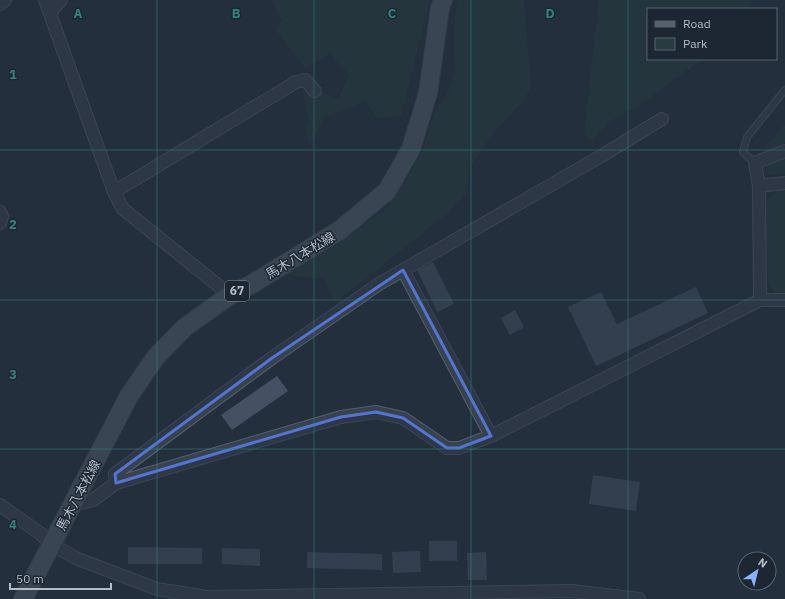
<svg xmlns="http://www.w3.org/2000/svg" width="785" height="599" font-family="'IBM Plex Sans','Noto Sans JP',sans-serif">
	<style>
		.green { fill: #263c3f }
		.building { fill: #455162 }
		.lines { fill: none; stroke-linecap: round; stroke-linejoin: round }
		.service-casing { stroke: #565f6c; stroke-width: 8 }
		.minor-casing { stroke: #565f6c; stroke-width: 14 }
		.primary-casing { stroke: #414a57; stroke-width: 20 }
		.service { stroke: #38414e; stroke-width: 6 }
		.minor { stroke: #38414e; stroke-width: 12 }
		.primary { stroke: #56606e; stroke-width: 18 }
		.marked { fill: none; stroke: #5274d3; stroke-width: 3; stroke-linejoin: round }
		.grid { fill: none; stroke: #308480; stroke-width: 1; stroke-opacity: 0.55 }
		.labels { text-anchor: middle; stroke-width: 3; stroke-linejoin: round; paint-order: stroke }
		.shield { fill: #1d2633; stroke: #878f9c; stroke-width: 1 }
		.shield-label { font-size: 12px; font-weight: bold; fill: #b4bcc9 }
		.street-label { font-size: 13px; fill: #b4bcc9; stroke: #1d2633 }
		.grid-label { font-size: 13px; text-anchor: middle; font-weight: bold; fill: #308480; stroke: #1d2633; stroke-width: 3; stroke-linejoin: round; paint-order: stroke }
	</style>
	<rect width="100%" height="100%" fill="#242f3e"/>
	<path class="green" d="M271,0H430L401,116L377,118L365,101L325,117L310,146L305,128L309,119L302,90L323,92L338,99L349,75L329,54L305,68L276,30L282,20Z
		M457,0H524L531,88L521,104L495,131L469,169L467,193L449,212L335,303L324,279L285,275L383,212L405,182L422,151L434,115L448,92L455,72L454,20Z
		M599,0H754L747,9H648V59H710L697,63L642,104L613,120L593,139L584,135Z
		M783,126H785V143L761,153Z
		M785,157V174L767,175L766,164Z
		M785,190V293H775L768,284L766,202L776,191Z"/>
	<path class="building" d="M433,262L454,304L437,312L417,270Z
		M696,287L708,313L596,366L568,307L601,292L617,324Z
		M515,310L524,327L510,335L501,318Z
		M277,376L288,391L232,430L221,415Z
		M593,475L640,482L636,511L589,504Z
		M429,541H457V561H429Z
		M128,547L202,548V564H128Z
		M222,548L260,549V566L222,564Z
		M420,551L421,572L393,573L392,552Z
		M307,552L382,554V570L307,568Z
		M486,552L487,580H468L467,553Z"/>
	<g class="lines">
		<g class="service-casing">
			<path id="service" d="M755,163L743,152L747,137L785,90"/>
		</g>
		<g class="minor-casing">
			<path id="minor" d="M45,0L114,192L123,209L230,295
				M0,4L5,0
				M50,12L61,0
				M759,186L785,183
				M114,192L296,82L305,80L315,91
				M0,212L2,216L0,223
				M403,270L491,436
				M760,300L759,186L755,163L785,151
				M116,483L115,474L272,358L379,284L603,155L662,119
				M74,504L93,500L116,483L341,417L376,412L403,418L447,448H459L491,436L760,300H785
				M0,505L41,534L51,544L78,559L157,589L207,597L572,591L639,599"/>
		</g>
		<g class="primary-casing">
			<path id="primary" d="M23,599L129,396L155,358L184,328L230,295L252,284L340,230L387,191L411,149L428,93L440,8L443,0"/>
		</g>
		<use href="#service" class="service"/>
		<use href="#minor" class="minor"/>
		<use href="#primary" class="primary"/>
	</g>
	<path d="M0 0H785V599H0ZM403,270L491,436L459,448H447L403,418L376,412L341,417L116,483L115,474L272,358Z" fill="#242f3e" fill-opacity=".55" fill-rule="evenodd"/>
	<path class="marked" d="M403,270L491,436L459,448H447L403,418L376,412L341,417L116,483L115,474L272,358Z"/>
	<path class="grid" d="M157,0V599M314,0V599M471,0V599M628,0V599M0,150H785M0,300H785M0,449H785"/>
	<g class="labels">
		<rect class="shield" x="225" y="281" width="24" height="20" rx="3"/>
		<g class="shield-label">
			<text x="237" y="295">67</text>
		</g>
		<g class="street-label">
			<text transform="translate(300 255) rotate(-31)" y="5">馬木八本松線</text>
			<text transform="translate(78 495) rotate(-62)" y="5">馬木八本松線</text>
		</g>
	</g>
	<g class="grid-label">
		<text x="78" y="18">A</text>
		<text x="236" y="18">B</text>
		<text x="392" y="18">C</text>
		<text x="550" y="18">D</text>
		<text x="13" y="79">1</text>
		<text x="13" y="229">2</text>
		<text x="13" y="379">3</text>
		<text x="13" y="529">4</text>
	</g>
	<rect x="647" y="8" width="130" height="52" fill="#1d2633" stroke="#59626f"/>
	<rect x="655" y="21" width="20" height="6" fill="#56606e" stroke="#59626f"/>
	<text x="683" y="28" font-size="12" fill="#b4bcc9">Road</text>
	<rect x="655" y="38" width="20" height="12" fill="#263c3f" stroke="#59626f"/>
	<text x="683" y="48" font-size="12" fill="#b4bcc9">Park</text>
	<g transform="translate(757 571) rotate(35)"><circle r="19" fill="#1d2633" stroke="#59626f"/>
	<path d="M0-3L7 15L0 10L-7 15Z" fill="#8ab4f8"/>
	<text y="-6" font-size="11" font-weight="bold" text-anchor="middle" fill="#b4bcc9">N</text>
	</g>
	<path d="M10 583v6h101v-6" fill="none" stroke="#b4bcc9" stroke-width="2"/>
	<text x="16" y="583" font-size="12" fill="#b4bcc9" stroke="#1d2633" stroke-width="3" paint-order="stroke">50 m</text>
</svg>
